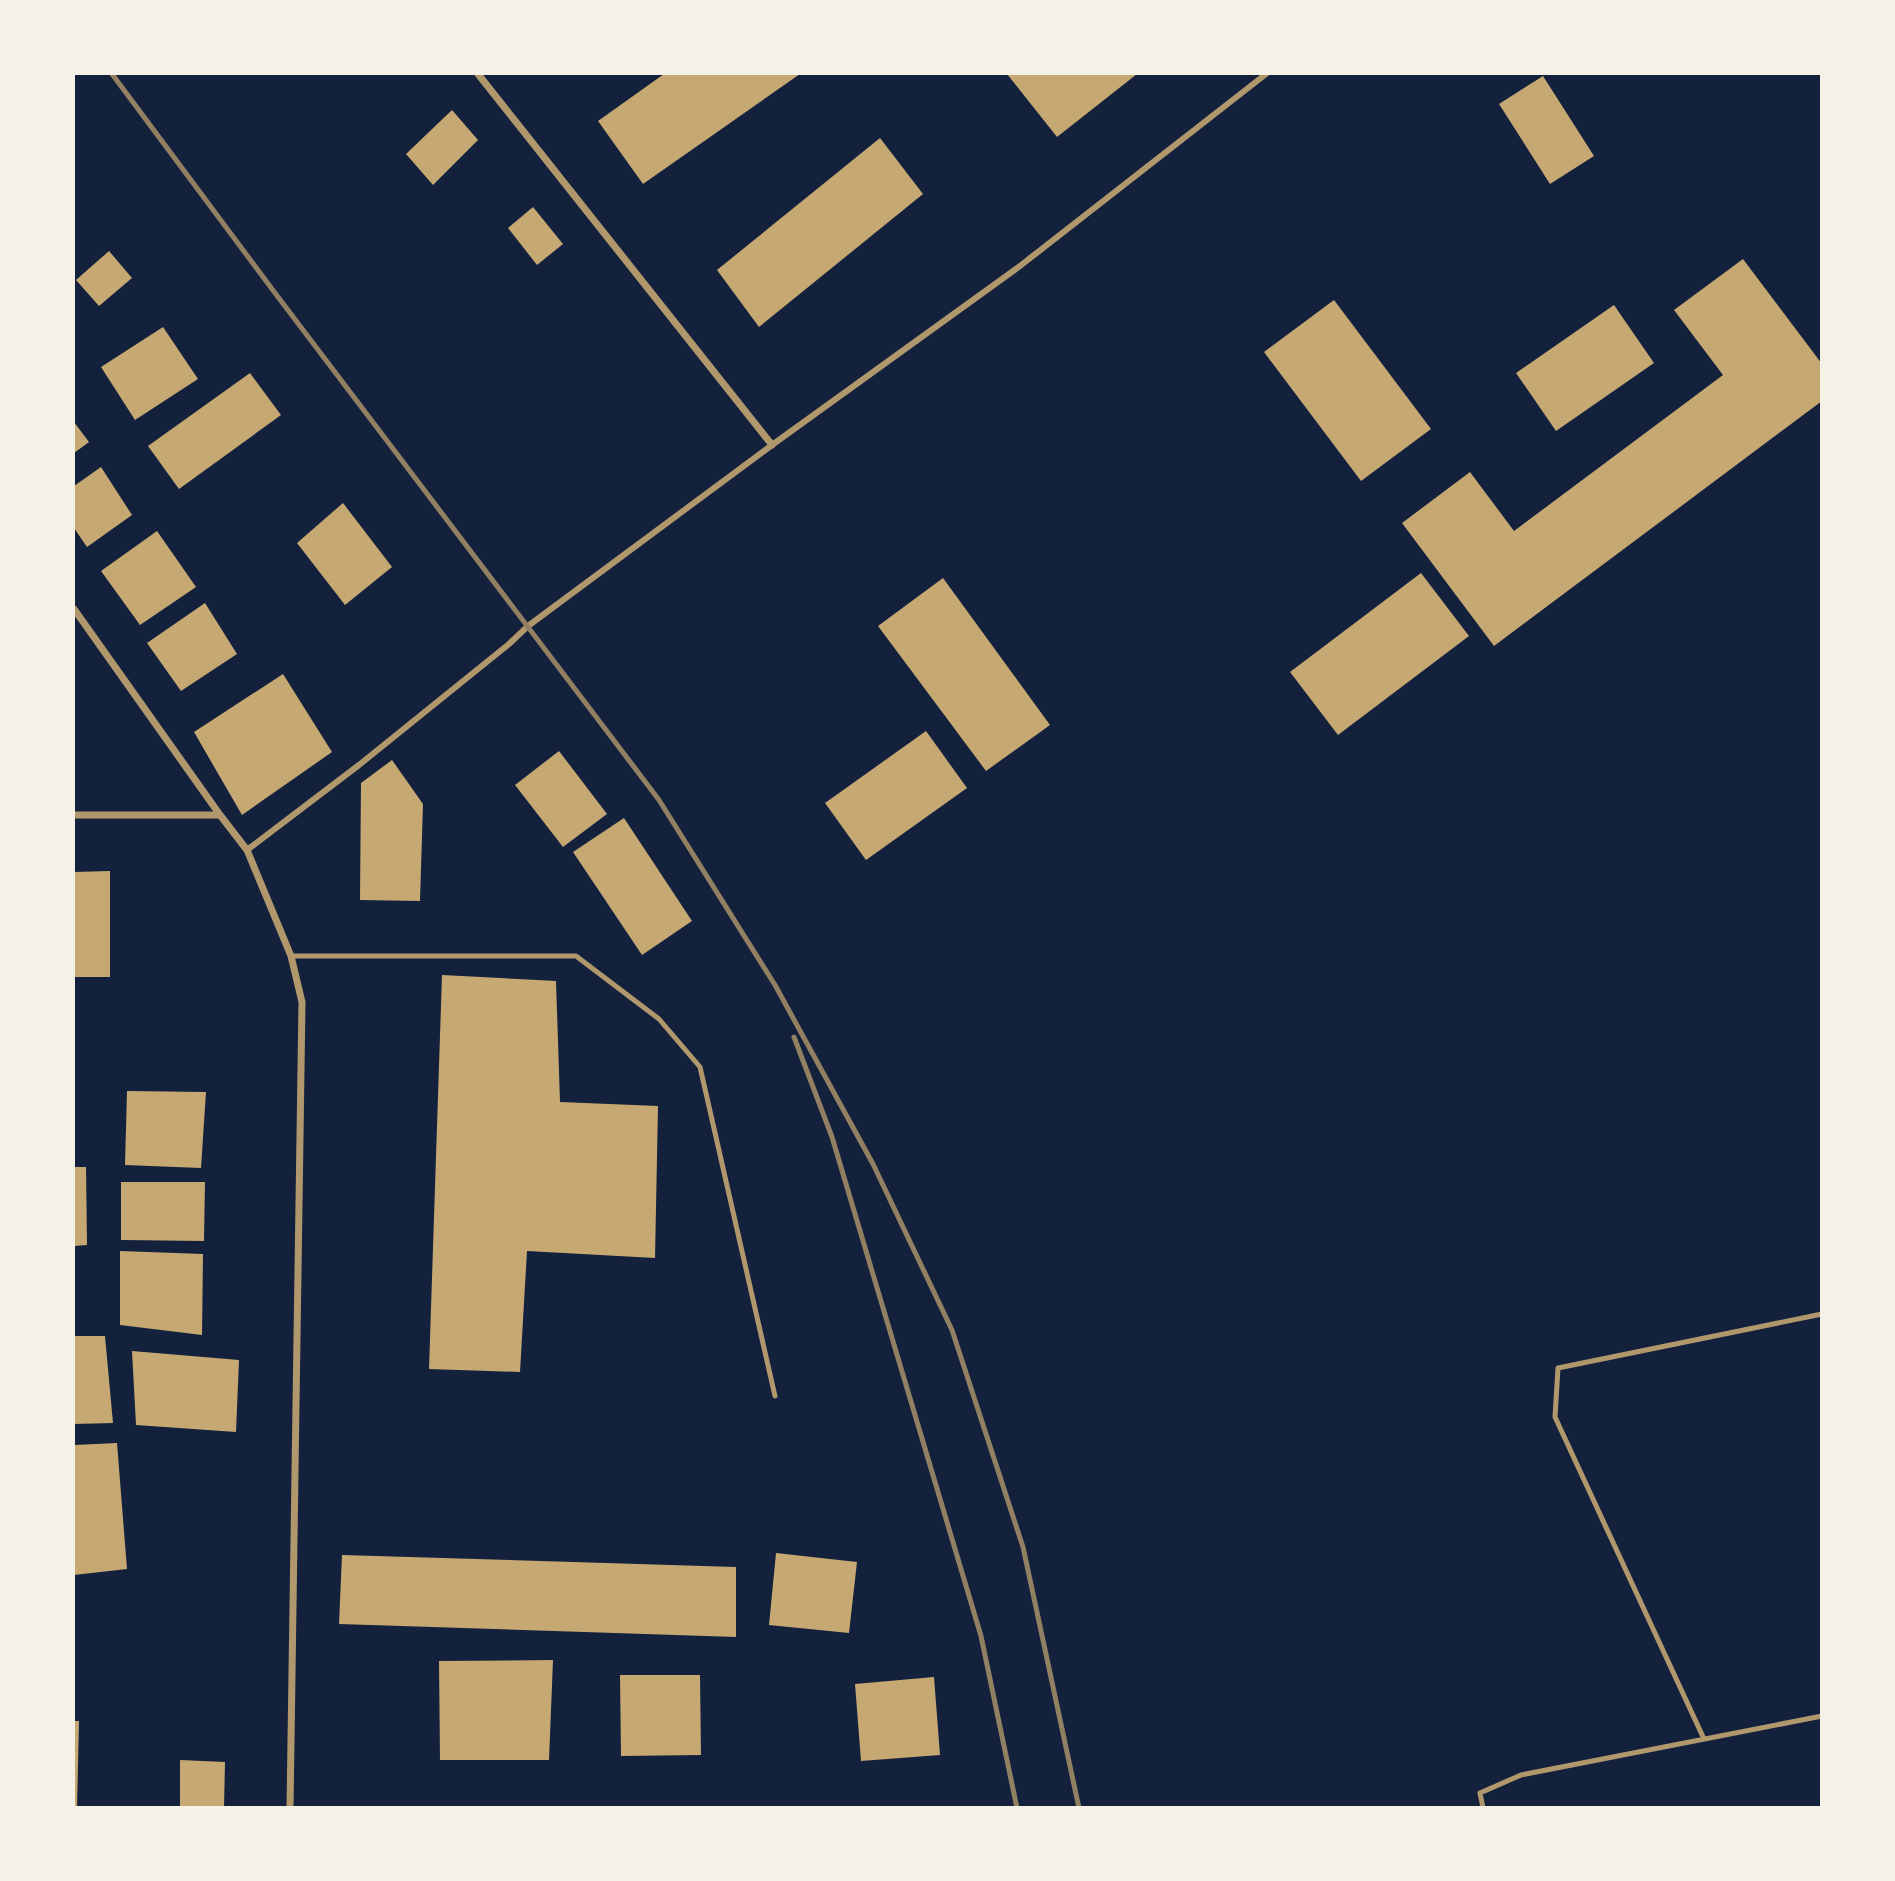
<svg xmlns="http://www.w3.org/2000/svg" width="1895" height="1881" font-family="'IBM Plex Sans',sans-serif">
	<style>
		.building { fill: #c6a872 }
		.lines { fill: none; stroke-linecap: round; stroke-linejoin: round }
		.service { stroke: #b1986c; stroke-width: 5 }
		.pedestrian { stroke: #b1986c; stroke-width: 6 }
		.minor { stroke: #b1986c; stroke-width: 7 }
		.rail { stroke: #918062; stroke-width: 5 }
	</style>
	<rect width="100%" height="100%" fill="#14213d"/>
	<path class="building" d="M664,74H800L643,184L598,121Z
		M1007,74H1137L1057,137Z
		M1543,76L1594,156L1550,184L1499,104Z
		M452,110L478,140L433,185L406,154Z
		M880,138L923,194L759,327L717,270Z
		M533,207L563,244L537,265L508,228Z
		M109,251L132,278L99,306L76,280Z
		M1743,259L1822,364V401L1494,646L1402,523L1470,472L1514,531L1723,375L1674,310Z
		M1334,300L1431,429L1361,481L1264,352Z
		M1614,305L1654,363L1556,431L1516,373Z
		M163,327L198,379L135,420L101,367Z
		M250,373L281,415L179,489L148,446Z
		M74,422L89,442L74,453Z
		M101,467L132,515L87,547L74,528V486Z
		M343,503L392,567L345,605L297,543Z
		M157,531L196,587L140,625L101,571Z
		M1421,573L1469,636L1338,735L1290,672Z
		M943,578L1050,725L986,771L878,626Z
		M205,603L237,654L181,691L147,643Z
		M283,674L332,752L242,815L194,732Z
		M926,731L967,788L866,860L825,803Z
		M559,751L607,814L563,847L515,785Z
		M392,760L423,804L420,901L360,900L361,783Z
		M624,818L692,921L642,955L573,852Z
		M110,871V977H74V872Z
		M442,975L556,981L560,1102L658,1106L655,1258L527,1251L520,1372L429,1369Z
		M127,1091L206,1092L201,1168L125,1165Z
		M74,1167H86L87,1245L74,1246Z
		M121,1182H205L204,1241L121,1240Z
		M120,1251L203,1254L202,1335L120,1325Z
		M74,1336H105L113,1423L74,1424Z
		M132,1351L239,1360L236,1432L136,1425Z
		M117,1443L127,1569L74,1575V1445Z
		M776,1553L857,1562L849,1633L769,1625Z
		M342,1555L736,1567V1637L339,1624Z
		M553,1660L549,1760H440L439,1661Z
		M620,1675H700L701,1755L621,1756Z
		M934,1677L940,1755L861,1761L855,1684Z
		M74,1721H79L77,1808H74Z
		M180,1760L225,1762L224,1808H180Z"/>
	<g class="lines">
		<path class="service" d="M291,956H576L659,1019L700,1067L775,1396
			M1704,1739L1555,1417L1558,1368L1822,1314
			M1483,1808L1480,1793L1521,1775L1822,1716"/>
		<path class="pedestrian" d="M247,850L359,765L509,644L528,626L772,445L1020,266L1266,74"/>
		<path class="minor" d="M478,74L772,445
			M74,609L220,815L247,850L291,956L302,1002L290,1808
			M74,815H220"/>
		<path class="rail" d="M112,74L272,289L659,800L775,985L873,1164L952,1330L1023,1547L1079,1808
			M794,1037L832,1137L981,1636L1017,1808"/>
	</g>
	<rect width="1895" height="1881" fill="none" stroke="#f6f1e7" stroke-width="150"/>
</svg>
